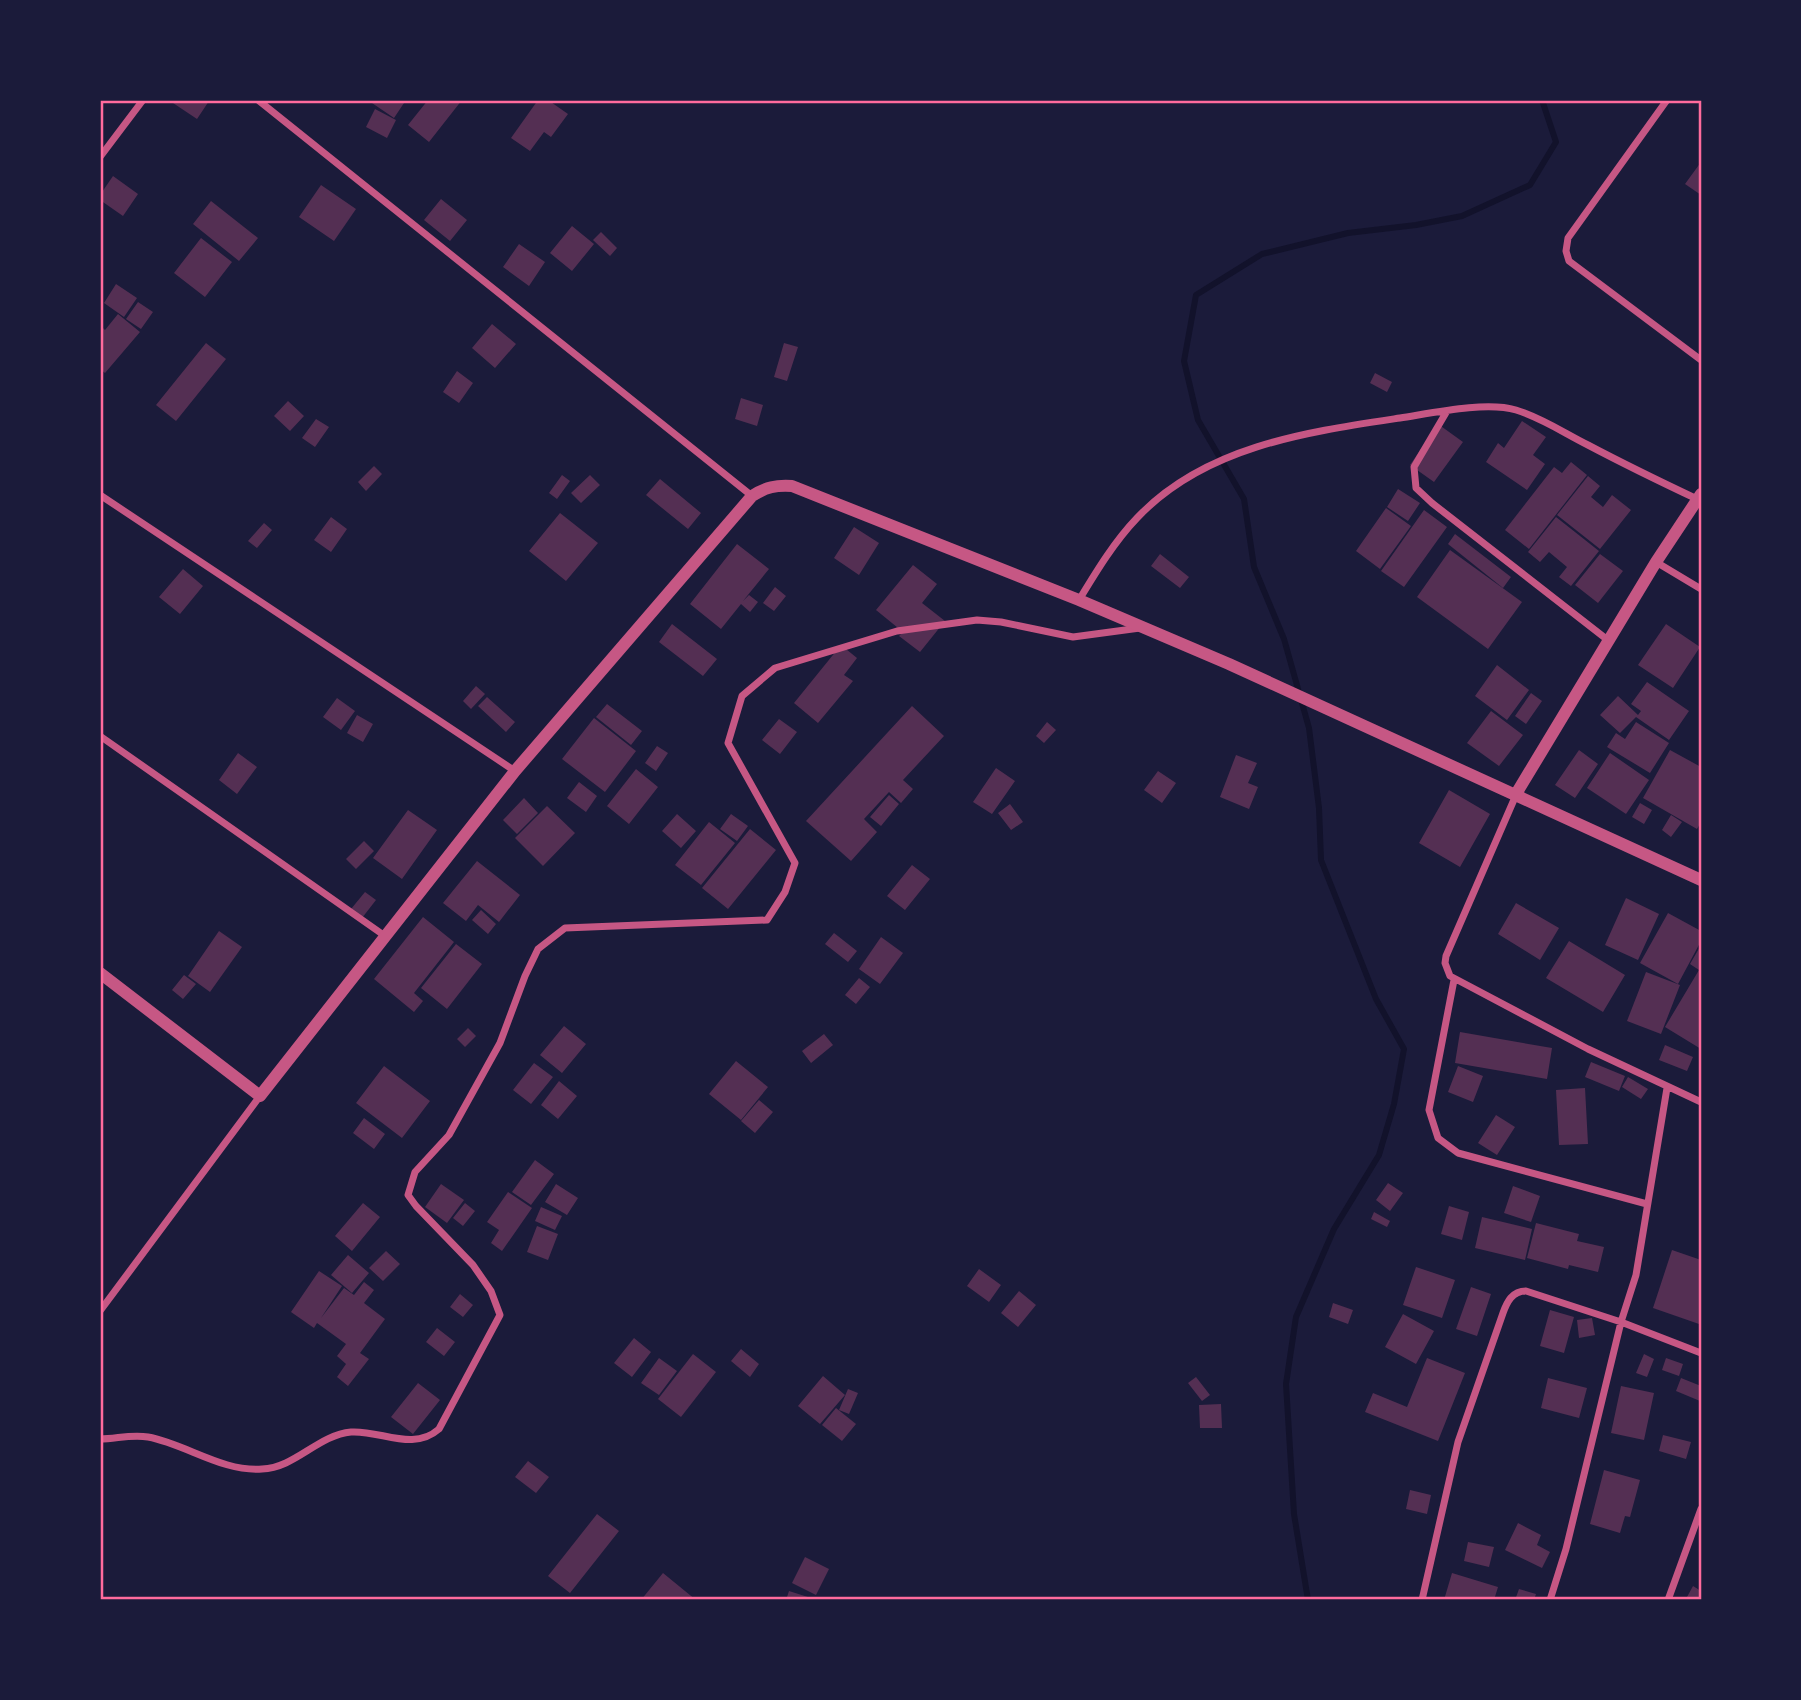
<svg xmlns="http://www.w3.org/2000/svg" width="1801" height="1700" font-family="'Fira Sans Condensed',sans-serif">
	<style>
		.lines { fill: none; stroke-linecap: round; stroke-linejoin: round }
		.stream { stroke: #12122b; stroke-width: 6 }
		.building { fill: #542f53 }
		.minor { stroke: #c65784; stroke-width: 7 }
		.tertiary { stroke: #c65784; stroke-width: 12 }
		.neatline { fill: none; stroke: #ff6b9d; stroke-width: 2.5 }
	</style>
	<rect width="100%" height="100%" fill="#1b1b3a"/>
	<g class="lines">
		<path class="stream" d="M1308,1600L1294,1514L1286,1384L1296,1317L1334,1229L1379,1155L1394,1104L1404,1049L1376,999L1321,860L1319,808L1309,728L1284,639L1254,567L1244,499L1198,420L1184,361L1196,295L1262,254L1348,233L1416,225L1462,216L1530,185L1556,142L1542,100"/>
	</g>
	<path class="building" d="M175,100H208L209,101L197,119L173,103Z
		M374,100H406L394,118L372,103Z
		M428,100H462L429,142L408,125Z
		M538,100H548L568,114L551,137L544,132L530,151L511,138Z
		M375,109L396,120L387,138L366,127Z
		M1701,162V195L1685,184Z
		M113,176L138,194L123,216L100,200V195Z
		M321,185L356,209L334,241L299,217Z
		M441,199L467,220L450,241L424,220Z
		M211,201L258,238L239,261L193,224Z
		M572,226L594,244L572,271L550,253Z
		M601,232L617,248L610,256L593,240Z
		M201,238L232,262L205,297L174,273Z
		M519,244L545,262L529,286L503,267Z
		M116,284L137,298L124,317L104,303Z
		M138,302L153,312L141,329L126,319Z
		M118,314L140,332L105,373L100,369V325L105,330Z
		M492,324L516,344L495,368L472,348Z
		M206,343L226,359L176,421L156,405Z
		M784,343L798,347L787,381L774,377Z
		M457,371L473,383L459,403L443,392Z
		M1375,373L1392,382L1387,392L1370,383Z
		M741,398L763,405L757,426L735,419Z
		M288,401L304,416L290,431L274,416Z
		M316,419L329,427L315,447L302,438Z
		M1522,421L1546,437L1533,455L1545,464L1527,490L1486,462L1498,443L1504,448Z
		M1438,424L1463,442L1434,482L1410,465Z
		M1571,462L1587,475L1529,549L1505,530L1554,467L1562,473Z
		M374,466L382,474L366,491L358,482Z
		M562,475L570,481L557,499L549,493Z
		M590,475L600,485L581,503L571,493Z
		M1588,476L1600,486L1591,497L1603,507L1612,495L1631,510L1600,549L1557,515Z
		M660,479L701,513L688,529L646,495Z
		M1398,489L1420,503L1408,521L1387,507Z
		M1386,508L1411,526L1380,569L1356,551Z
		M1424,510L1447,527L1404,587L1381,571Z
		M560,513L598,543L566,581L529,551Z
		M331,517L347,529L331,552L314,540Z
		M1556,517L1599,551L1571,586L1559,577L1567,567L1549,552L1540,562L1528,552Z
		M264,523L272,530L257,548L248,541Z
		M854,527L879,543L859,575L834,558Z
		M1455,534L1511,577L1503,588L1448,544Z
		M737,544L769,569L743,601L749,595L758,602L750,612L741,604L721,629L690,604Z
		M1450,550L1522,602L1488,649L1417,597Z
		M1160,554L1189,577L1180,588L1151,566Z
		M1600,554L1623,571L1598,603L1575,585Z
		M913,565L937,584L922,603L945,621L920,652L899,636L903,632L876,610Z
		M183,569L203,586L180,614L159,597Z
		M775,587L786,596L774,611L763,603Z
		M672,624L717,659L703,676L659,642Z
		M1666,624L1700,647L1673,688L1638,665Z
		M841,645L857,658L844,675L853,681L818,723L794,703Z
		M1497,665L1529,690L1507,720L1475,696Z
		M1647,682L1689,711L1669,740L1636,717L1620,733L1600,715L1618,696L1638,715L1641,711L1631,704Z
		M476,686L485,694L471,709L463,701Z
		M1531,693L1542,701L1526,724L1515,716Z
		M487,697L515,722L506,732L478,706Z
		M337,698L355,711L341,730L323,717Z
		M607,704L642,731L631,745L596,717Z
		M912,706L944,736L903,780L913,789L901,803L889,792L864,819L877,832L851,861L806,821Z
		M1491,711L1523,735L1499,766L1467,743Z
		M357,715L373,724L363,742L347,733Z
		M594,718L636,751L605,792L562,759Z
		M779,719L797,732L780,754L762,740Z
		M1047,722L1056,730L1044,743L1036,736Z
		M1636,722L1669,743L1650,773L1607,747L1616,733L1625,739Z
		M657,746L668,753L656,771L645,763Z
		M1579,750L1598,764L1575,798L1555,785Z
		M1670,750L1701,767V822L1697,829L1643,798Z
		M238,753L257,767L237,794L219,780Z
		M1610,753L1649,780L1626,814L1587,788Z
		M1236,755L1257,763L1248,783L1258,787L1249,809L1220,797Z
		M996,768L1015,781L992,814L973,802Z
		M636,769L658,787L629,824L607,806Z
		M1158,771L1176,783L1162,803L1144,790Z
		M579,782L597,796L586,812L567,798Z
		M1449,790L1490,814L1460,867L1419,843Z
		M889,795L899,804L881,826L870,817Z
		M524,798L538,813L517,834L503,820Z
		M1640,803L1652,810L1644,824L1632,817Z
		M1010,804L1023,822L1011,830L998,813Z
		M547,806L575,833L543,866L515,838Z
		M408,810L437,830L402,879L373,858Z
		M677,814L696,831L681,848L662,831Z
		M731,814L748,826L737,841L720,829Z
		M1671,815L1682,822L1671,837L1662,830Z
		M709,822L735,843L701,885L675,865Z
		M750,829L776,850L728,909L702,888Z
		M364,841L374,851L356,869L346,859Z
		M477,861L520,895L499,922L478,905L466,921L443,903Z
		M912,865L930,879L905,910L887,896Z
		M365,892L376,900L362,918L351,909Z
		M1626,898L1659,914L1638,960L1605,945Z
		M1516,903L1559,928L1540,960L1498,934Z
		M481,910L496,924L488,934L472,920Z
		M1668,913L1701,931V941L1678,984L1640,963Z
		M423,917L454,942L414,993L423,1001L414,1012L374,979Z
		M219,931L242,947L210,992L188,976Z
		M834,933L857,951L848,962L825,944Z
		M881,937L903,953L880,984L859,969Z
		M1569,941L1625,975L1603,1012L1546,978Z
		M456,944L482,964L447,1009L421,988Z
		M1701,945V1049L1665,1027L1699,970L1690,964Z
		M1646,972L1680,985L1661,1034L1627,1021Z
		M184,975L196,984L183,999L172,990Z
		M859,978L870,987L856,1004L845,995Z
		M564,1026L586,1044L562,1073L540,1055Z
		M468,1028L476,1036L465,1047L457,1039Z
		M1460,1032L1552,1048L1547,1079L1455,1063Z
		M824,1034L833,1045L811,1063L802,1051Z
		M1665,1045L1693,1057L1687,1071L1659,1060Z
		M736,1061L768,1087L741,1120L709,1094Z
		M1591,1062L1625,1076L1619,1091L1585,1077Z
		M534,1063L553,1077L531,1104L513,1090Z
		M384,1066L430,1101L402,1138L356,1103Z
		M1458,1066L1483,1076L1473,1102L1448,1092Z
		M1628,1077L1648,1089L1641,1099L1622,1087Z
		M559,1081L577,1096L558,1119L541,1105Z
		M1585,1088L1588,1144L1559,1145L1556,1090Z
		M759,1100L773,1112L755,1133L741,1121Z
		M1496,1115L1515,1127L1497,1155L1478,1143Z
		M364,1118L385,1134L374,1149L353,1133Z
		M535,1160L554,1174L531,1205L512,1192Z
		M1388,1183L1403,1193L1390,1211L1376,1200Z
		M441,1184L464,1200L447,1223L425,1207Z
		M556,1184L578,1198L567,1215L545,1202Z
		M1513,1186L1540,1196L1531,1222L1504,1213Z
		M508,1192L532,1208L502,1251L491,1243L499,1230L487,1222Z
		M363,1203L380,1217L352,1251L335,1236Z
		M465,1203L475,1211L463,1226L453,1218Z
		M1449,1206L1469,1212L1462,1240L1441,1234Z
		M541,1207L562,1216L555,1230L535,1221Z
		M1374,1212L1390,1221L1387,1227L1371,1219Z
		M1482,1217L1532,1229L1525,1260L1475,1248Z
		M1536,1223L1579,1234L1577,1241L1604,1247L1598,1272L1569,1265L1568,1269L1527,1258Z
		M537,1226L558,1234L548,1260L527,1252Z
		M1672,1250L1701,1260V1317L1699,1324L1653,1308Z
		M386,1251L400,1264L383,1281L369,1268Z
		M348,1255L369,1273L352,1293L331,1275Z
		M1416,1267L1455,1280L1442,1318L1403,1305Z
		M979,1269L1001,1285L989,1302L967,1286Z
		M319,1271L342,1286L321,1318L344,1288L354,1295L364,1282L374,1290L364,1303L385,1319L360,1353L369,1359L348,1386L337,1377L346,1364L337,1356L346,1344L317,1323L314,1328L291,1312Z
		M1471,1287L1491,1294L1477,1336L1456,1329Z
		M1019,1291L1036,1305L1018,1327L1001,1313Z
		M460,1294L473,1305L463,1317L450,1307Z
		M1333,1303L1353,1310L1348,1324L1329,1317Z
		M1550,1310L1574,1317L1564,1353L1540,1346Z
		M1403,1314L1434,1331L1416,1364L1385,1347Z
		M1592,1318L1595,1335L1579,1338L1577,1320Z
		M437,1328L455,1342L444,1356L426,1342Z
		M634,1338L651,1352L632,1377L614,1363Z
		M741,1349L759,1364L750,1377L731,1361Z
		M693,1354L716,1372L681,1417L658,1399Z
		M1644,1354L1654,1359L1647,1377L1636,1373Z
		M659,1358L677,1371L659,1395L641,1383Z
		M1427,1358L1465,1373L1438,1441L1365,1412L1373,1393L1407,1407Z
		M1666,1358L1683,1364L1679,1376L1662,1370Z
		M823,1376L845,1395L820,1424L798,1406Z
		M1196,1377L1210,1395L1202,1401L1188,1383Z
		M1548,1378L1587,1388L1579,1418L1541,1408Z
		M1681,1378L1701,1386L1700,1401L1676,1391Z
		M418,1383L440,1400L413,1434L391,1417Z
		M1621,1386L1654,1393L1644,1440L1611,1433Z
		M848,1389L858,1393L849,1414L839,1410Z
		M1221,1404L1222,1428H1200L1199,1405Z
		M836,1408L856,1424L842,1441L822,1425Z
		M1663,1435L1691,1442L1686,1459L1659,1451Z
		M528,1461L549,1477L536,1493L515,1477Z
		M1604,1470L1640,1480L1630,1517L1625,1516L1620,1533L1590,1524Z
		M1410,1490L1431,1495L1427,1514L1406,1509Z
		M597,1514L619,1531L570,1593L548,1576Z
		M1518,1523L1541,1535L1537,1545L1550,1552L1542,1568L1505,1550Z
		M1468,1542L1494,1547L1489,1567L1464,1561Z
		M805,1557L829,1569L816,1595L792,1583Z
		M663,1573L696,1600H641Z
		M1452,1573L1498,1587L1494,1600H1444Z
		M1693,1586L1701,1591V1600H1692L1687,1597Z
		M1519,1589L1536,1594L1534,1600H1515Z
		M789,1591L811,1598L810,1600H786Z"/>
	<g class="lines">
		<path class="minor" d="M258,100L752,496
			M1667,100L1568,238L1566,251L1569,261L1701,360
			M100,157L143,100
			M1447,411L1414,467L1416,488L1432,503L1609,641
			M100,495L515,771
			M1656,562L1701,589
			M1079,600C1096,572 1114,542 1137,518C1205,446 1307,432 1400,418C1432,413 1486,401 1516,410C1542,418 1564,433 1588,445C1624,464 1661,482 1697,499
			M100,736L385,936
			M1516,795L1446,956L1445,963L1450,976L1588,1049L1701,1102
			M1454,980L1429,1110L1438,1138L1458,1153L1647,1204
			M100,1311L260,1096
			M100,1439C116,1439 131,1434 148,1437C186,1444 222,1472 262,1469C295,1468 318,1435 351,1432C381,1430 413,1452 439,1429L500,1315L491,1291L473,1265L416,1206L408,1195L415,1172L449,1135L500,1043L525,976L538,949L565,928L767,920L785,892L795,863L728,743L742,696L775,668L897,631L977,620L1001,622L1073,637L1140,628
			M1422,1600L1458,1442L1503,1313C1507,1302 1512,1291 1526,1291L1621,1322L1701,1353
			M1550,1600L1566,1549L1621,1322L1636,1275L1667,1088
			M1668,1600L1701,1509"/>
		<path class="tertiary" d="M1516,794L1656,562L1701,494
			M100,973L260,1096L515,771L752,496C766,487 776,485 792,486L1079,600L1229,664L1701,880"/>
	</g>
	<rect width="1801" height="1700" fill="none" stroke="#1b1b3a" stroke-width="203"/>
	<rect x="102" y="102" width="1598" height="1496" class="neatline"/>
</svg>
